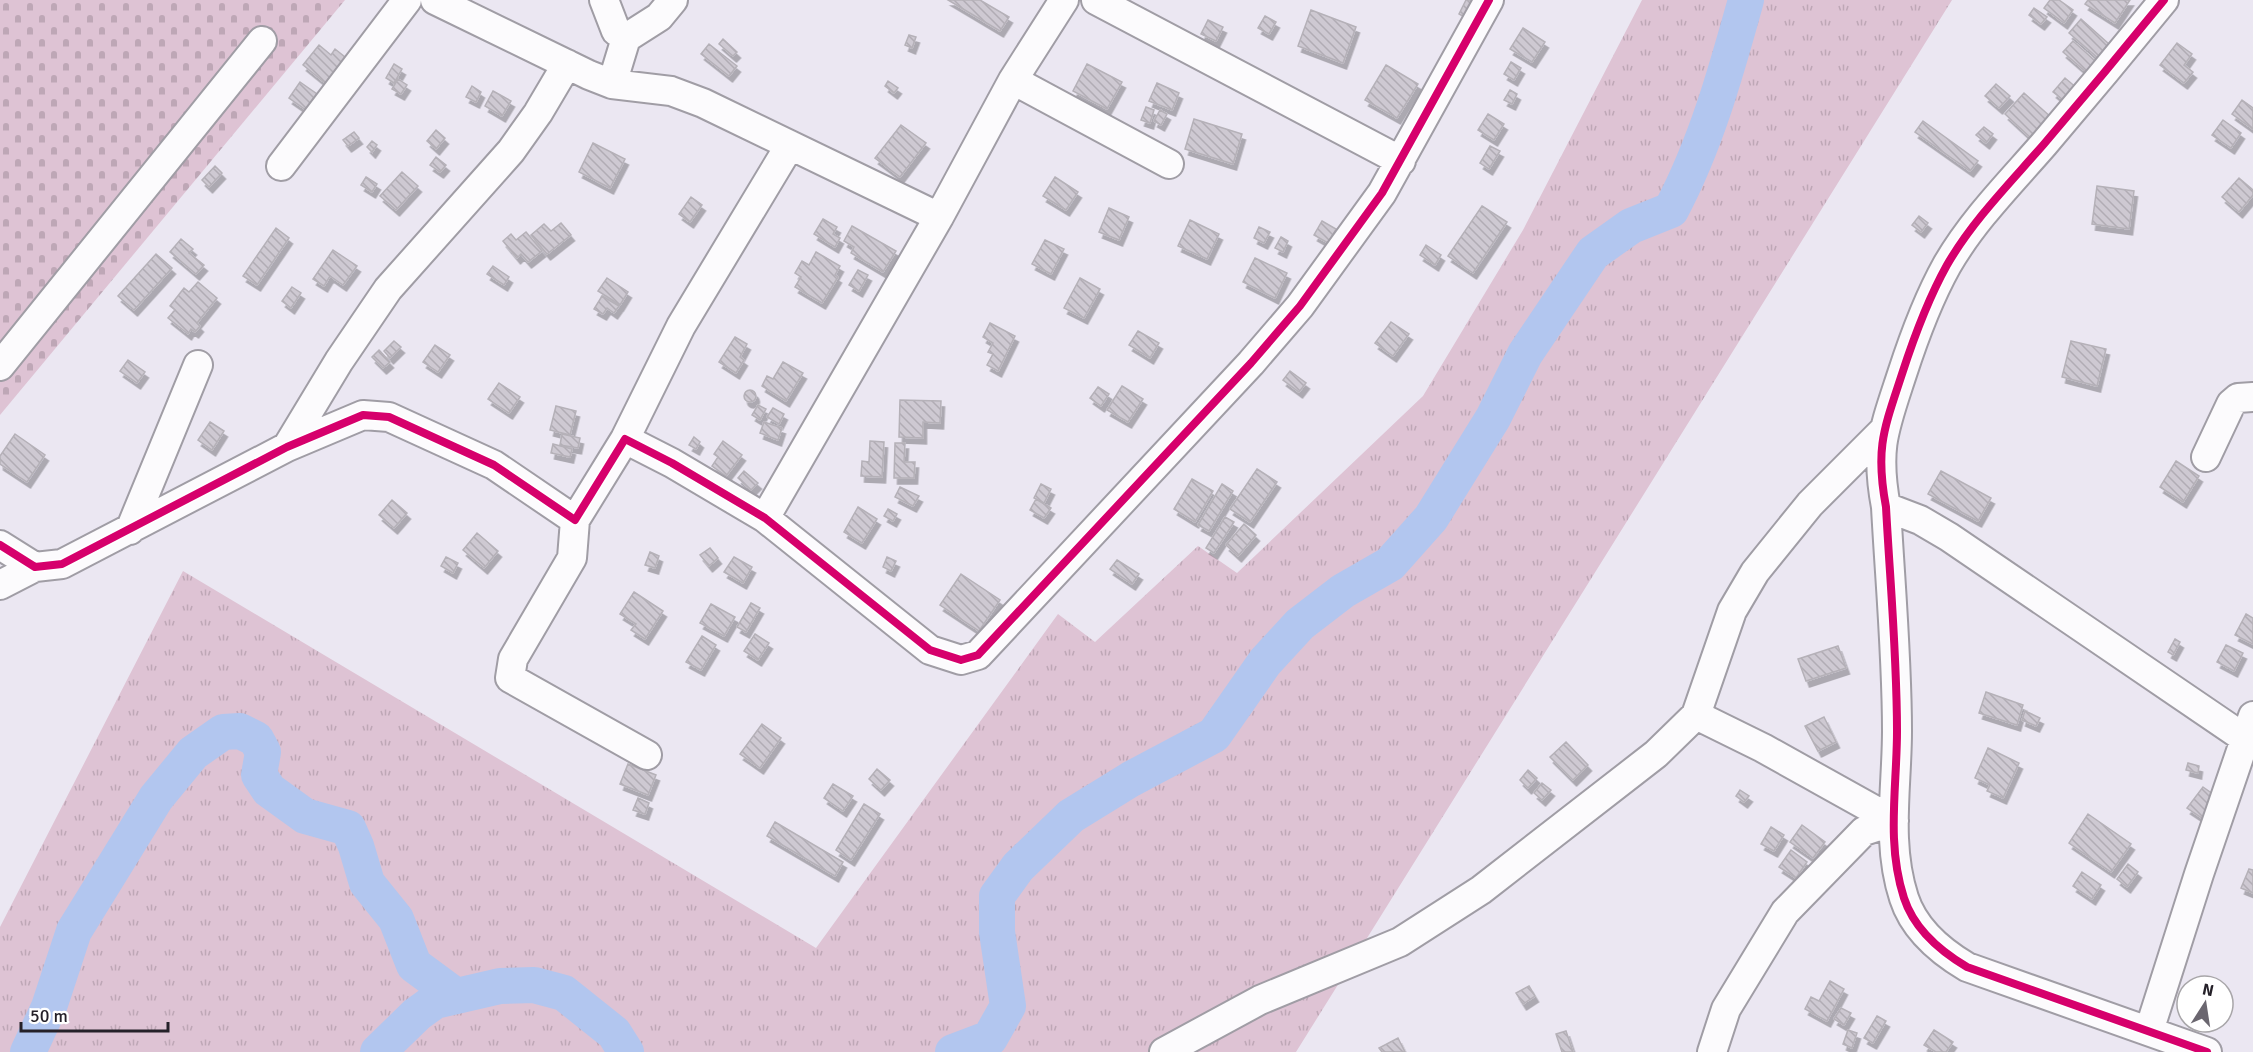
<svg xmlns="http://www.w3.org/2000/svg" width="2253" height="1052" font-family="Signika,sans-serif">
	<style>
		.grass { fill: url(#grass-tufts) }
		.cemetery { fill: url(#cemetery-stones) }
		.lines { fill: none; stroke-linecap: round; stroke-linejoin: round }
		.river { stroke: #b2c6ef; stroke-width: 36 }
		.building { fill: url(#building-back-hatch); stroke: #b5b1b8; stroke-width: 1.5; filter: url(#shadow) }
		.minor-casing { stroke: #a09da5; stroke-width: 32 }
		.minor { stroke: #fcfbfd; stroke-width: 28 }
		.cycleway-casing { stroke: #fff; stroke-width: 11 }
		.cycleway { stroke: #d6006c; stroke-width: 8 }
	</style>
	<defs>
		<pattern id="grass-tufts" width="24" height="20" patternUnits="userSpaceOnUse" patternTransform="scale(1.5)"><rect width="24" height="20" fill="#dec3d4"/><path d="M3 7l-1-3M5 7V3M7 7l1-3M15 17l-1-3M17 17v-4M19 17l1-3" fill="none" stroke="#bea7b6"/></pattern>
		<pattern id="cemetery-stones" width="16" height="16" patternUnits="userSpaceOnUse" patternTransform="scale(1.5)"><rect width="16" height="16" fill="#dec3d4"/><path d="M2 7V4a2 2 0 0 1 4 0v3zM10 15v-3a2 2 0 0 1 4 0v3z" fill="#bea7b6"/></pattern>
		<pattern id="building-back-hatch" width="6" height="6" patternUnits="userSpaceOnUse" patternTransform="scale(1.5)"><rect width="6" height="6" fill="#cec9d2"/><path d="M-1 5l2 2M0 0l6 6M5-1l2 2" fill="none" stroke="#b1acb4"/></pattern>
		<filter id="shadow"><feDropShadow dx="3.5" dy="6" stdDeviation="0" flood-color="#0004"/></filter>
	</defs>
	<rect width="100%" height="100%" fill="#ebe7f2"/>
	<path class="grass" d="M1642,0H1952L1296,1052H0V927L183,571L816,948L1058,614L1095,642L1198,546L1237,573L1423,396L1523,230Z"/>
	<path class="cemetery" d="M0,0H345L0,415Z"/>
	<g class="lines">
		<path class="river" d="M28,1052L49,1007L74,931L156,798L193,753L223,732L240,731L256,739L263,752L259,775L269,790L305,816L348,828L356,846L367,883L396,919L414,965L456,996
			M378,1052L417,1014L435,1001L500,986L534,985L564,993L614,1033L626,1052
			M953,1052L990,1038L1008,1006L997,932V896L1018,867L1071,816L1131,779L1214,735L1265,662L1300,624L1343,591L1390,564L1431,518L1493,418L1525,354L1593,253L1631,226L1671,210C1706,144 1726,72 1746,0"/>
	</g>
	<path class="building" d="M948,0H980L1009,17L1000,31Z
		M1466,0H1485L1473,22L1459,14Z
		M2050,0H2059L2073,10L2064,23L2044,8Z
		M2088,0H2130L2115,23L2085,4Z
		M2034,8L2047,17L2041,24L2029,15Z
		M1311,10L1356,27L1343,63L1298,46Z
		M1265,16L1276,22L1269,34L1258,28Z
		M2081,19L2118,52L2106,65L2069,33Z
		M1208,20L1223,27L1216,41L1201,34Z
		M1523,28L1545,42L1532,62L1510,49Z
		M909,35L916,37L912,48L905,45Z
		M723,39L737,52L733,56L719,44Z
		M2073,41L2103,68L2094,79L2063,52Z
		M2177,43L2192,54L2184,65L2193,72L2184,83L2160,65Z
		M709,44L737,66L729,76L701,54Z
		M319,45L331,55L335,49L355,65L335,91L303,65Z
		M1511,62L1521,68L1514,80L1504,74Z
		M394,64L402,69L394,83L386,78Z
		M1087,64L1122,82L1107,109L1073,91Z
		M1386,65L1418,84L1397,118L1365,100Z
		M2065,78L2078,89L2067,103L2053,92Z
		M398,79L407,85L401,94L392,89Z
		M888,81L898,88L894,93L885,86Z
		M300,82L317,94L306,110L289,98Z
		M1157,83L1179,93L1172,110L1149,101Z
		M1996,84L2010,96L1999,108L1985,96Z
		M472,86L481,92L476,102L466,97Z
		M1510,90L1517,94L1512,104L1504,100Z
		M493,91L511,101L502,116L485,106Z
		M2024,93L2052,118L2032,139L2005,114Z
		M2242,100L2253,108V129L2232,114Z
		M1146,107L1154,110L1150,123L1141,120Z
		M1160,110L1167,114L1161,125L1154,121Z
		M1488,114L1504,124L1494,140L1478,130Z
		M1194,119L1242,134L1233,164L1185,149Z
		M2223,120L2241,133L2231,148L2212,135Z
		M1923,121L1978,161L1970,171L1915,132Z
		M901,125L926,143L900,177L875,158Z
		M1984,127L1993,134L1986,143L1976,135Z
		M436,130L445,138L436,149L427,141Z
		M354,132L359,138L348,146L343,140Z
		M372,141L377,145L372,152L367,147Z
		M593,143L625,159L610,188L579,172Z
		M1490,146L1500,151L1489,169L1480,163Z
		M436,157L446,165L440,172L430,165Z
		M215,166L222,173L209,187L202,180Z
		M402,172L418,186L396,210L380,196Z
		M366,177L377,184L372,192L361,185Z
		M1055,177L1078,192L1066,210L1043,196Z
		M2239,178L2253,190V195L2239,212L2222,197Z
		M2097,186L2134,191L2129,229L2092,224Z
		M691,197L702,205L690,222L679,214Z
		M1482,206L1507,222L1473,273L1448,256Z
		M1109,208L1129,217L1119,240L1099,232Z
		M1919,216L1928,223L1921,232L1912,225Z
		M823,219L837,227L833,234L840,238L835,247L814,234Z
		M1190,220L1219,234L1207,259L1178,246Z
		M1322,221L1336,229L1328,243L1314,235Z
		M561,223L571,235L547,254L531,235L544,224L551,231Z
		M852,226L896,251L883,272L851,253L854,247L844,241Z
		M1259,227L1270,232L1264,243L1254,238Z
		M276,228L289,238L257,285L243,276Z
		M526,232L542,251L528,262L521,254L517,258L503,241L511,234L516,240Z
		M1281,237L1288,241L1283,252L1275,248Z
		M181,239L193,249L189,253L204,265L196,274L170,252Z
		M1045,240L1064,249L1051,274L1032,264Z
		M1426,245L1441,255L1435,265L1420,255Z
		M333,250L357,266L343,285L330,276L324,286L313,279Z
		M816,252L840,266L835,275L838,277L822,303L795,287L801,277L795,273L802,261L809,265Z
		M156,254L172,268L134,310L118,296Z
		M1255,258L1287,273L1275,298L1243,282Z
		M493,266L509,277L504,285L487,274Z
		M858,270L868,275L859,291L849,285Z
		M607,278L628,292L620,305L598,291Z
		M1080,278L1100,289L1084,318L1064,308Z
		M198,282L217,298L197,323L200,326L195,332L191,329L188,334L168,318L175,310L170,306L184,288L189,292Z
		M292,287L301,293L291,308L282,301Z
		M602,296L619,306L614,313L607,308L603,314L594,309Z
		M1391,322L1409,334L1393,356L1375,343Z
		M990,323L1015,336L998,371L987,365L993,354L988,352L993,343L983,337Z
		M1138,331L1159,343L1150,358L1129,345Z
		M735,337L747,344L740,357L744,360L736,373L719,362Z
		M394,341L401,347L390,358L384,351Z
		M2071,341L2106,349L2097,386L2062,377Z
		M435,345L450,355L438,372L423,362Z
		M379,350L390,362L383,368L372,357Z
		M128,360L145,372L137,383L120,371Z
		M783,362L803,373L786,401L762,386L767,376L773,379Z
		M1290,371L1306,383L1299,392L1283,380Z
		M499,383L520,397L509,413L488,399Z
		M1122,386L1143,399L1128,422L1107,410Z
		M1098,387L1109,394L1101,406L1090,398Z
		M744 396a6 6 0 1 1 12 0a6 6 0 1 1-12 0Z
		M900,400L941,401L940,423L923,422V438L899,437Z
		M758,405L766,409L760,420L752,415Z
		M556,406L576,411L570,435L550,430Z
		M773,408L784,414L779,424L767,417Z
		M210,422L224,431L212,450L198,440Z
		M764,422L782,428L778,440L760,433Z
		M15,434L45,455L27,482L0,464V456Z
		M562,434L580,438L578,448L560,445Z
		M694,437L700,442L696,449L689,445Z
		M723,441L742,455L726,476L712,466L718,457L714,454Z
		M870,441L884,442L882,477L861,476L862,461L869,462Z
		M895,443H905L904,462H915L914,478H894Z
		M553,444L572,449L570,457L551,453Z
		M2176,461L2199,476L2183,502L2160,487Z
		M1257,469L1277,482L1250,522L1230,509Z
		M744,471L758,483L751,490L738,478Z
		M1941,471L1991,498L1978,521L1928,494Z
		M1192,479L1213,491L1195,522L1174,509Z
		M1041,484L1051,489L1044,503L1034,498Z
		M1222,484L1233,491L1209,531L1198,525Z
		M900,487L919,496L913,506L895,497Z
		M1036,499L1051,508L1044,518L1030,510Z
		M392,500L407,513L394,528L379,515Z
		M858,507L877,519L862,543L844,532Z
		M888,509L897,514L893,521L884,516Z
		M1225,517L1234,522L1214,553L1206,548Z
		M1244,524L1256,535L1238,556L1226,545Z
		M477,533L498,551L484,568L463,550Z
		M710,548L718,558L709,566L700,555Z
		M650,552L659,556L655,568L645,565Z
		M446,557L458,563L453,573L441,566Z
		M734,557L752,567L743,583L724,572Z
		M887,557L896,561L891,571L883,567Z
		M1117,560L1139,574L1132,584L1110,569Z
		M961,574L1000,600L979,631L940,605Z
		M634,592L663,611L645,639L631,630L636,624L620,614Z
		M751,603L760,608L746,632L737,627Z
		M711,604L735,617L724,636L700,623Z
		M2246,614L2253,618V644L2235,635Z
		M755,634L769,643L758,660L744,651Z
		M702,636L716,645L701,670L686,662Z
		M2175,639L2180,642L2173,655L2168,652Z
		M2226,645L2243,653L2234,671L2217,662Z
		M1838,646L1846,668L1806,681L1798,659Z
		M1986,692L2023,705L2017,725L1979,713Z
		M2025,711L2040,718L2036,726L2022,720Z
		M1824,717L1836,742L1818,751L1805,726Z
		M762,724L781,738L760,768L740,754Z
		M1566,742L1588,765L1573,780L1550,757Z
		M1988,748L2019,763L2003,798L1987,791L1990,785L1975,778Z
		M2188,763L2199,766L2198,773L2186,770Z
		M628,764L656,775L648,795L620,784Z
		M877,769L890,780L881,790L869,779Z
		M1528,770L1537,778L1528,788L1520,780Z
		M1542,783L1551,790L1542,800L1534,793Z
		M833,784L853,796L843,811L824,798Z
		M2203,787L2220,799L2205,820L2187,808Z
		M1740,790L1749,796L1744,802L1736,796Z
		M638,798L649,803L645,814L633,810Z
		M864,804L880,814L851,860L836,850Z
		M2088,814L2131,844L2111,872L2069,843Z
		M775,822L843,862L835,876L767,836Z
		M1802,825L1825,842L1813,858L1790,842Z
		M1771,827L1784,835L1774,851L1761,844Z
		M1791,850L1807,862L1796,878L1779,867Z
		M2128,864L2138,872L2127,887L2117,879Z
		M2249,869L2253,870V893L2241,888Z
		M2082,872L2101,885L2092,899L2073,886Z
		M1830,981L1844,989L1827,1021L1805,1009L1811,997L1819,1001Z
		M1529,986L1535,996L1523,1004L1516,993Z
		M1841,1008L1851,1013L1844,1025L1834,1019Z
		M1877,1016L1886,1021L1873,1043L1864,1038Z
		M1848,1030L1857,1033L1852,1048L1843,1044Z
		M1934,1030L1953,1042L1946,1052H1936L1924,1045Z
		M1566,1031L1573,1052H1562L1556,1034Z
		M1398,1038L1405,1052H1382L1379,1048Z"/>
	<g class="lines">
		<g class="minor-casing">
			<path id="minor" d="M435,0L589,75L612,84L671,91L703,103L939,217
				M604,0L616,31L626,38L612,84
				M1096,0L1401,161
				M2164,0C2125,48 2085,96 2044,144C2011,182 1973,220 1947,265C1928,299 1914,337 1902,374C1884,429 1875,448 1886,507C1890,581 1897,656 1897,731C1897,787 1886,843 1904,898C1914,929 1940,951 1967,967L2207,1052
				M626,38L659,17L673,0
				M1013,80L1169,164
				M281,166L407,0
				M0,366L262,41
				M625,439L681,326L790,145
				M287,447L339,361L388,289L511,151L538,113L567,64
				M2206,457L2231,404L2238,398L2253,397
				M1886,507L1920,520L1949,537L2253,744
				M765,518L939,217L1013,80L1064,0
				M575,520L572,558L513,659L510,678L647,755
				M130,530L198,365
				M0,545L35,567L62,564L287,447L363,415L389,417L494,465L575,520L625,439L672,463L765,518L930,650L961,660L978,655L1251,363L1300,306L1382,193L1489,0
				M0,585L35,567
				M1696,715L1763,748L1894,821L1864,831L1785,912L1726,1009L1712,1052
				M2149,1031L2199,874L2253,716
				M1164,1052L1260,1000L1400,942L1481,890L1656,754L1696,715L1732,611L1755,572L1810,504L1883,431"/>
		</g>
		<use href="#minor" class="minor"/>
		<g class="cycleway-casing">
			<path id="cycleway" d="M2164,0C2125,48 2085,96 2044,144C2011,182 1973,220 1947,265C1928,299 1914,337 1902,374C1884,429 1875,448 1886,507C1890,581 1897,656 1897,731C1897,787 1886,843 1904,898C1914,929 1940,951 1967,967L2207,1052
				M0,545L35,567L62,564L287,447L363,415L389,417L494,465L575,520L625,439L672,463L765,518L930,650L961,660L978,655L1251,363L1300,306L1382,193L1489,0"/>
		</g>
		<use href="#cycleway" class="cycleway"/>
	</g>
	<g transform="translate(2205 1004) rotate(12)"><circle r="28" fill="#ffffff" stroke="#a8a6a9" stroke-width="1.5"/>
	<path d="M0-4.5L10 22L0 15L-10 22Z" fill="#6a666f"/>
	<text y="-9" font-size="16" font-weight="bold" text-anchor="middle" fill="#252129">N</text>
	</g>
	<path d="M21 1022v9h147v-9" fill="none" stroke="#252129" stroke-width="3"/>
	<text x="30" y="1022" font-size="18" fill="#252129" stroke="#ffffff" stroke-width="4.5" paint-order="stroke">50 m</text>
</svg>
